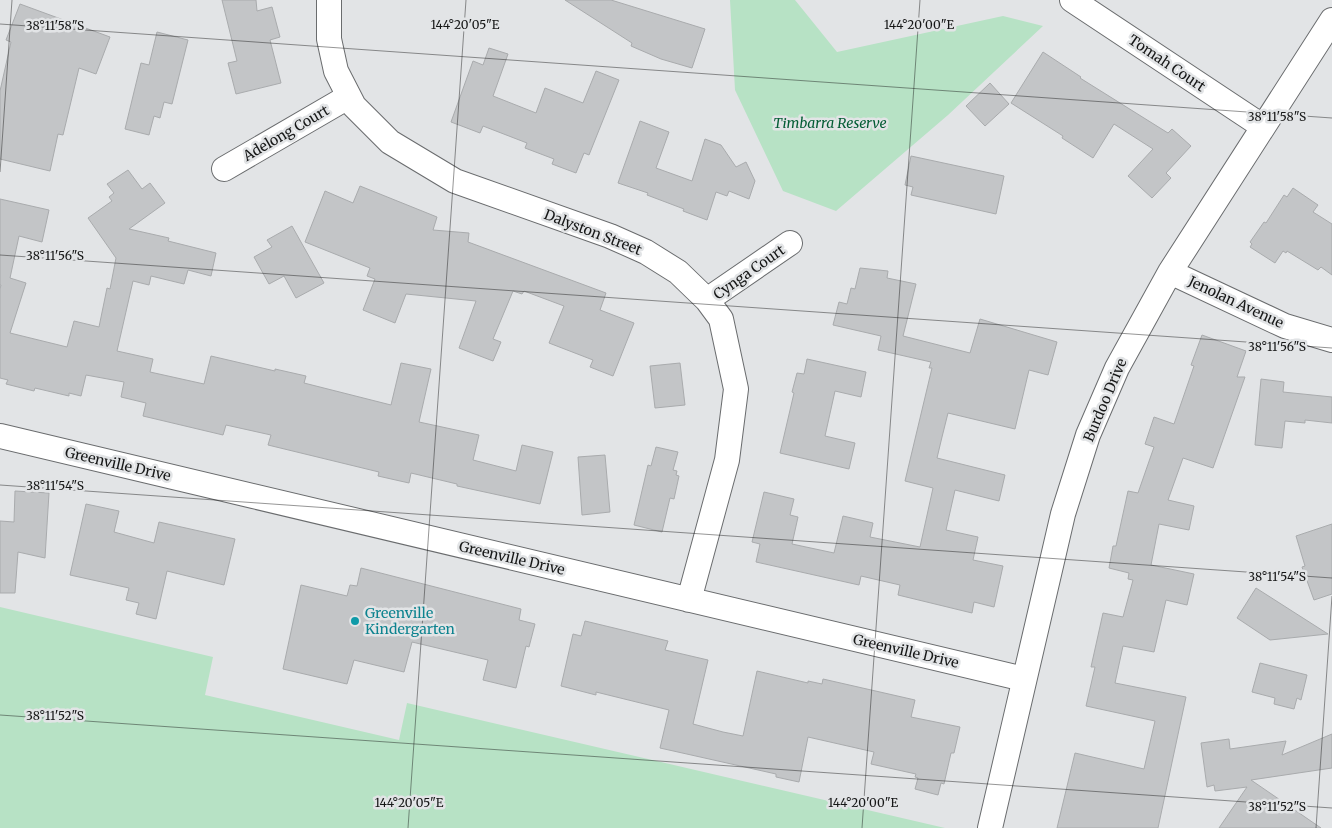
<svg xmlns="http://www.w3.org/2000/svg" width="1332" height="828" font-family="Merriweather,serif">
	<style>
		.green { fill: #b7e2c5 }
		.building { fill: #c3c5c7; stroke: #a9abad }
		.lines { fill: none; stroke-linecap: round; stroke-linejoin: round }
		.minor-casing { stroke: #6a6c6e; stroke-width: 26 }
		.minor { stroke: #fff; stroke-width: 24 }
		.ticks { fill: none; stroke: #161717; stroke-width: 1; stroke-opacity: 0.45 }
		.culture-dot { fill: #0f9aa8; stroke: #e2e4e6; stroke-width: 2 }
		.labels { text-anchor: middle; stroke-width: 5; stroke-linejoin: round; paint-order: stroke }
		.street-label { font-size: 14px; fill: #161717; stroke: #e2e4e6 }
		.park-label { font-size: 14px; font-style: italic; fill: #035c34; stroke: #e2e4e6 }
		.culture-label { font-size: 14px; fill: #0d838f; stroke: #e2e4e6; text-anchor: start }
		.ticks-label { font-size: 12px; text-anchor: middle; fill: #161717; stroke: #e2e4e6; stroke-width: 5; stroke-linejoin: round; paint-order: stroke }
	</style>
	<rect width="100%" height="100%" fill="#e2e4e6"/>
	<path class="green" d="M730,0H795L837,52L1003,16L1043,26L948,115L836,211L783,191L735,90Z
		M0,607L213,657L205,695L399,740L407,703L945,828H0Z"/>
	<path class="building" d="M222,0H256L257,11L272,7L280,37L270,40L281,83L236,94L228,63L237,61Z
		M565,0H611L705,29L692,68L661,59L631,46L632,43Z
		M20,4L110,37L96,74L79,68L63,135L58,134L50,171L0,159V91L11,42L6,40Z
		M157,32L188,40L172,104L164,102L160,118L154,116L149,135L125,129L141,63L149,65Z
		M489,48L508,54L493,96L536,113L545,88L583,103L596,71L619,80L589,155L584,153L576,173L552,164L554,159L525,148L527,143L483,126L480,133L451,122L473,61L483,65Z
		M1043,52L1081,77L1080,78L1168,133L1172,129L1191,146L1166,173L1171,178L1152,198L1128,176L1153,149L1114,124L1093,158L1062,138L1063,136L1011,103Z
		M990,83L1009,104L985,126L966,106Z
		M640,121L669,132L656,168L692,181L705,139L721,145L736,167L746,162L755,181L749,199L729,191L727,196L716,192L707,220L683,211L684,209L647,195L648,193L618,183Z
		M911,156L1004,176L996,214L911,195L913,187L905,185Z
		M128,170L142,189L150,183L165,203L129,229L169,238L168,241L216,253L211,276L188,270L184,284L151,276L149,285L133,281L117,351L153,359L150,372L204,384L211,356L275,371V369L306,376L304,383L391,405L401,363L431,369L419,422L479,435L473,460L516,471L522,445L553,452L540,504L457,486V484L411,473L409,483L378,476L379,472L268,445L271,435L226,425L223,435L143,416L146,403L121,397L124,382L86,375L81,396L69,393V396L35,388L34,391L6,384L8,380L0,378V289L1,285H0V199L49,210L42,242L19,236L10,278L26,283L10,333L67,347L74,321L99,327L107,288L110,289L116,258L88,218L112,201L109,197L114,193L107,184Z
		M360,186L437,217L433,230L469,233L468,242L606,293L600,310L634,323L613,376L590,367L593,360L549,343L564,306L524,291L522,294L513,291L493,339L501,342L493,361L459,348L476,301L406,294L395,323L363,310L375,279L367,276L370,268L305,242L325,191L353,203Z
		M1293,188L1318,205L1313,212L1332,224V275L1321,267L1318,270L1287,251L1286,253L1283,251L1275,263L1250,247L1252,244L1250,242L1264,222L1266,223L1284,195L1287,197Z
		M292,226L324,283L296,298L284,276L269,284L254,257L272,247L267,240Z
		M860,268L888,271L887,278L916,284L903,336L970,353L980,319L1057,342L1048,375L1029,370L1015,429L948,413L942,437L937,458L1005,475L999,501L955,490L946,530L978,537L973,560L1003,566L994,607L974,602L972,613L898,595L900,585L861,576L859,585L756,562L760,544L752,542L764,492L794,499L790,515L798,517L792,544L834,553L843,516L873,523L870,537L920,547L933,488L905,481L932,368H929L931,362L878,350L881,336L833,325L839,302L847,304L851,288L855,289Z
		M1202,335L1246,351L1237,377H1245L1213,468L1183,458L1168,500L1194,506L1189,530L1159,524L1151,565L1194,574L1187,605L1166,600L1154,652L1123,646L1115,683L1186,697L1158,828H1057L1075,753L1144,769L1155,721L1086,706L1095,667H1091L1103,613L1123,617L1133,580L1128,579L1129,573L1109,568L1113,546H1116L1128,491L1138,493L1154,447L1145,444L1154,417L1174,424L1194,366L1191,365Z
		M807,359L866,372L861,397L835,391L825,436L855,443L849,469L780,453L794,393L792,392L797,373L804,374Z
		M680,363L685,405L655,408L650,366Z
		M1261,379L1284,382L1283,392L1332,397V423L1305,420V423L1285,421L1282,448L1255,445Z
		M656,447L678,452L673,470L677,471L676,475L679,476L674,499L670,498L662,532L634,525L648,465L651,466Z
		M605,455L610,512L582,515L578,457Z
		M15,491L49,493L45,558L18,552L15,593H0V521L14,522Z
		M86,504L119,511L114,532L154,543L159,522L235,539L224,585L167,571L156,619L136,614L139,603L126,600L129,588L70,575Z
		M1332,524V594L1314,600L1302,567L1305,566L1296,536Z
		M361,568L521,609L519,620L535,624L529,647L526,646L516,688L483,680L488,660L412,642L404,672L354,660L347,684L283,669L301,585L347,596L350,585L357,586Z
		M1256,588L1328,634L1270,640L1237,618Z
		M585,621L668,641L665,650L708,660L693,724L723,732L743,736L757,671L808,683V681L822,684L823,679L915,700L911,717L960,727L954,753H951L944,784L941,783L938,795L915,789L918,778L915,777L916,774L871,764L874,752L808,737L799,782L776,777V774L660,748L669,710L596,692V695L561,686L573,634L581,636Z
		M1260,663L1307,675L1301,700L1297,698L1294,709L1274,704L1275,698L1252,692Z
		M1332,734V768L1251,780L1321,828H1219L1247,787L1215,791L1214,785L1207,787L1201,743L1229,739L1230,749L1286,741L1282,755Z"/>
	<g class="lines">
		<g class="minor-casing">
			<path id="minor" d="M329,0V39L336,71L354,106L390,142L455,181L610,236L646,252L678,272L707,300L721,319L736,389L727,460L689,600
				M1072,0L1262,126
				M224,169L348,97
				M1170,272L1285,326L1332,340
				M707,300L790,243
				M0,436L1024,679
				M990,828L1063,514L1088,435L1117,368L1170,272L1332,20"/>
		</g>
		<use href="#minor" class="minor"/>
	</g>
	<path class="ticks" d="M0,24L1332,118M0,172L12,0M0,255L1332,348M0,485L1332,578M0,715L1332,808M408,828L466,0M862,828L920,0M1316,828L1332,596"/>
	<circle class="culture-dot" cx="355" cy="621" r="5"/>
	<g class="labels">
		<g class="street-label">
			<text transform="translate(1167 63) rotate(34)" y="5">Tomah Court</text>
			<text transform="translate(286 133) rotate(-30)" y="5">Adelong Court</text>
			<text transform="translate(593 232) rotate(21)" y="5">Dalyston Street</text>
			<text transform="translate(749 272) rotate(-35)" y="5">Cynga Court</text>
			<text transform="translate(1236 302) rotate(25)" y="5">Jenolan Avenue</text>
			<text transform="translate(1105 400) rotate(-67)" y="5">Burdoo Drive</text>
			<text transform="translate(118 464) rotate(13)" y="5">Greenville Drive</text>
			<text transform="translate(512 558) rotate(13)" y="5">Greenville Drive</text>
			<text transform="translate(906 651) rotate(13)" y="5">Greenville Drive</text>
		</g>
		<g class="park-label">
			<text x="830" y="128">Timbarra Reserve</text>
		</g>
		<g class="culture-label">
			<text x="365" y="618">Greenville<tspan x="365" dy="16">Kindergarten</tspan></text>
		</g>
	</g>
	<g class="ticks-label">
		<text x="465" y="29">144°20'05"E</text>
		<text x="919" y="29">144°20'00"E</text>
		<text x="55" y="30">38°11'58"S</text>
		<text x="1277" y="121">38°11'58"S</text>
		<text x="55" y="260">38°11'56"S</text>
		<text x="1277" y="351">38°11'56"S</text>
		<text x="55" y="490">38°11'54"S</text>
		<text x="1277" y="581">38°11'54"S</text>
		<text x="55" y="720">38°11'52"S</text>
		<text x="409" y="807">144°20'05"E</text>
		<text x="863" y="807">144°20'00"E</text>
		<text x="1277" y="811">38°11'52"S</text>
	</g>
</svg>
